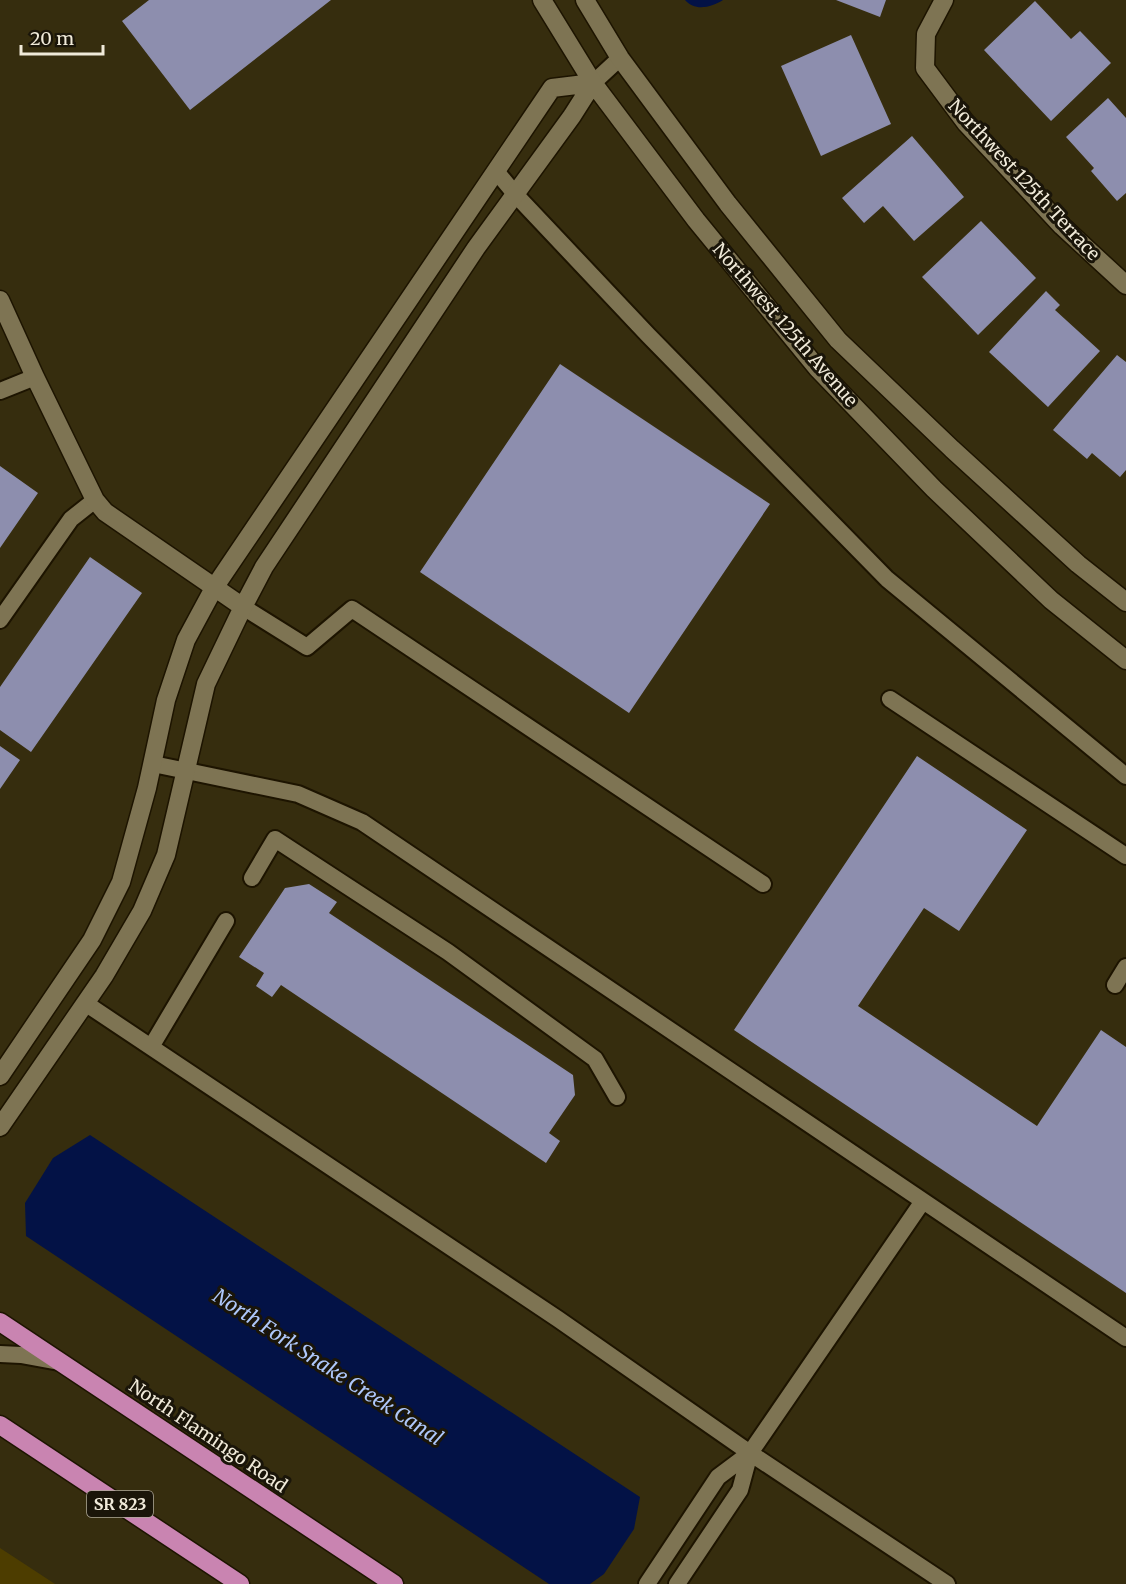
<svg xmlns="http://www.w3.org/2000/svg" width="1126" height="1584" font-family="Merriweather,serif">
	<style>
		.green { fill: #4d3d00 }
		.water { fill: #031246 }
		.building { fill: #8d8eae }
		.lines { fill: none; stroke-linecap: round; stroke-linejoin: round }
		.lane-casing { stroke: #1d1400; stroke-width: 20 }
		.street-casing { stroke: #1d1400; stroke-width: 21 }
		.highway-casing { stroke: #1d1400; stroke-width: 21 }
		.lane { stroke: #7e7453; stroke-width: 16 }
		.street { stroke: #7e7453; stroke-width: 18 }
		.highway { stroke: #c984b1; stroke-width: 18 }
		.labels { text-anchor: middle; stroke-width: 6; stroke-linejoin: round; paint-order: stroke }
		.shield { fill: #1a1509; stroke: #b0aa9b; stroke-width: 1.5 }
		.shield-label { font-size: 16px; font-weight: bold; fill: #f0ead9 }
		.street-label { font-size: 18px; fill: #f0ead9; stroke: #1a1509 }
		.water-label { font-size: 20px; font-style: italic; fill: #aec7fa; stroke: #1a1509 }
	</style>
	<rect width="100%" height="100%" fill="#362d0e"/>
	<path class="green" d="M0,1548L55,1584H0Z"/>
	<path class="water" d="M685,0H723C712,7 695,12 685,0Z
		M90,1135L640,1497L634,1529L604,1574L590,1584H549L26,1236L25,1203L40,1179L53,1158Z"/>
	<path class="building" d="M149,0H331L190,110L122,21Z
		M836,0H886L880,17Z
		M1035,1L1071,39L1080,31L1111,63L1051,121L984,50Z
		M851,35L891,124L821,156L781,66Z
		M1108,98L1126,118V193L1117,201L1091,171L1094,168L1066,137Z
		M912,136L964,197L914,241L883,206L864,223L842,198Z
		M981,221L1036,278L978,335L922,277Z
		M1046,291L1060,305L1055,310L1100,351L1048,407L989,352Z
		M1117,355L1126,362V470L1120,477L1092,453L1087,459L1053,430Z
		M560,364L770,504L629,713L420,572Z
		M0,466L38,493L0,548Z
		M90,557L142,593L31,752L0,730V687Z
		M0,746L20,760L0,789Z
		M917,756L1027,830L959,931L924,908L858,1006L1037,1126L1101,1030L1126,1047V1293L734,1030Z
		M309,884L337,902L329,913L573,1075L575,1095L549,1133L560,1141L546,1163L281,985L272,997L256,986L264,973L239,957L285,888Z"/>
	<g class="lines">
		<g class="lane-casing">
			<path id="lane" d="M593,83L620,58
				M496,171L515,194L648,335L887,579L1126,776
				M0,391L35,377
				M243,607L307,647L352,609L763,884
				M0,620L71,519L95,500
				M890,699L1126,856
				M153,764L298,794L362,822L1126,1338
				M252,878L275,839L448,952L595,1059L617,1097
				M1115,985L1126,967
				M85,1003L558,1319L750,1453L947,1584
				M151,1047L226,921
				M0,1354L21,1355L59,1362
				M647,1584L718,1477L750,1453L923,1201
				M677,1584L740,1490L750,1453"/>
		</g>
		<g class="street-casing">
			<path id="street" d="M542,0L593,83L696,220L818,369L934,489L1051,600L1126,660
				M585,0L620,58L728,204L838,340L952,449L1078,564L1126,602
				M944,0L926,34L925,68L966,123L1062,226L1126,285
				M0,300L35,377L95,500L105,512L243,607
				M0,1076L92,940L121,882L147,788L166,700L186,640L214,588L552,88L593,83
				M0,1127L104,976L142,911L166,855L206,684L243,607L264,567L476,248L572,116L593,83"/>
		</g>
		<g class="highway-casing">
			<path id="highway" d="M0,1322L394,1584
				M0,1425L240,1584"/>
		</g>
		<use href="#lane" class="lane"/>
		<use href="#street" class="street"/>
		<use href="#highway" class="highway"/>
	</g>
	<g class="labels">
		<rect class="shield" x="87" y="1491" width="66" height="26" rx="4.5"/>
		<g class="shield-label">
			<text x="120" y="1510">SR 823</text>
		</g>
		<g class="street-label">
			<text transform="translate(1024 180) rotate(47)" y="6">Northwest 125th Terrace</text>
			<text transform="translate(785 325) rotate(49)" y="6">Northwest 125th Avenue</text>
			<text transform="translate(208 1436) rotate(34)" y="6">North Flamingo Road</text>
		</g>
		<g class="water-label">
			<text transform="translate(328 1367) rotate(33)" y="7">North Fork Snake Creek Canal</text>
		</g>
	</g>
	<path d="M21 45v9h82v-9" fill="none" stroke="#f0ead9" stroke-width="3"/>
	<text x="30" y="45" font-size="18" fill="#f0ead9" stroke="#1a1509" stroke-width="4.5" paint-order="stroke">20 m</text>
</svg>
